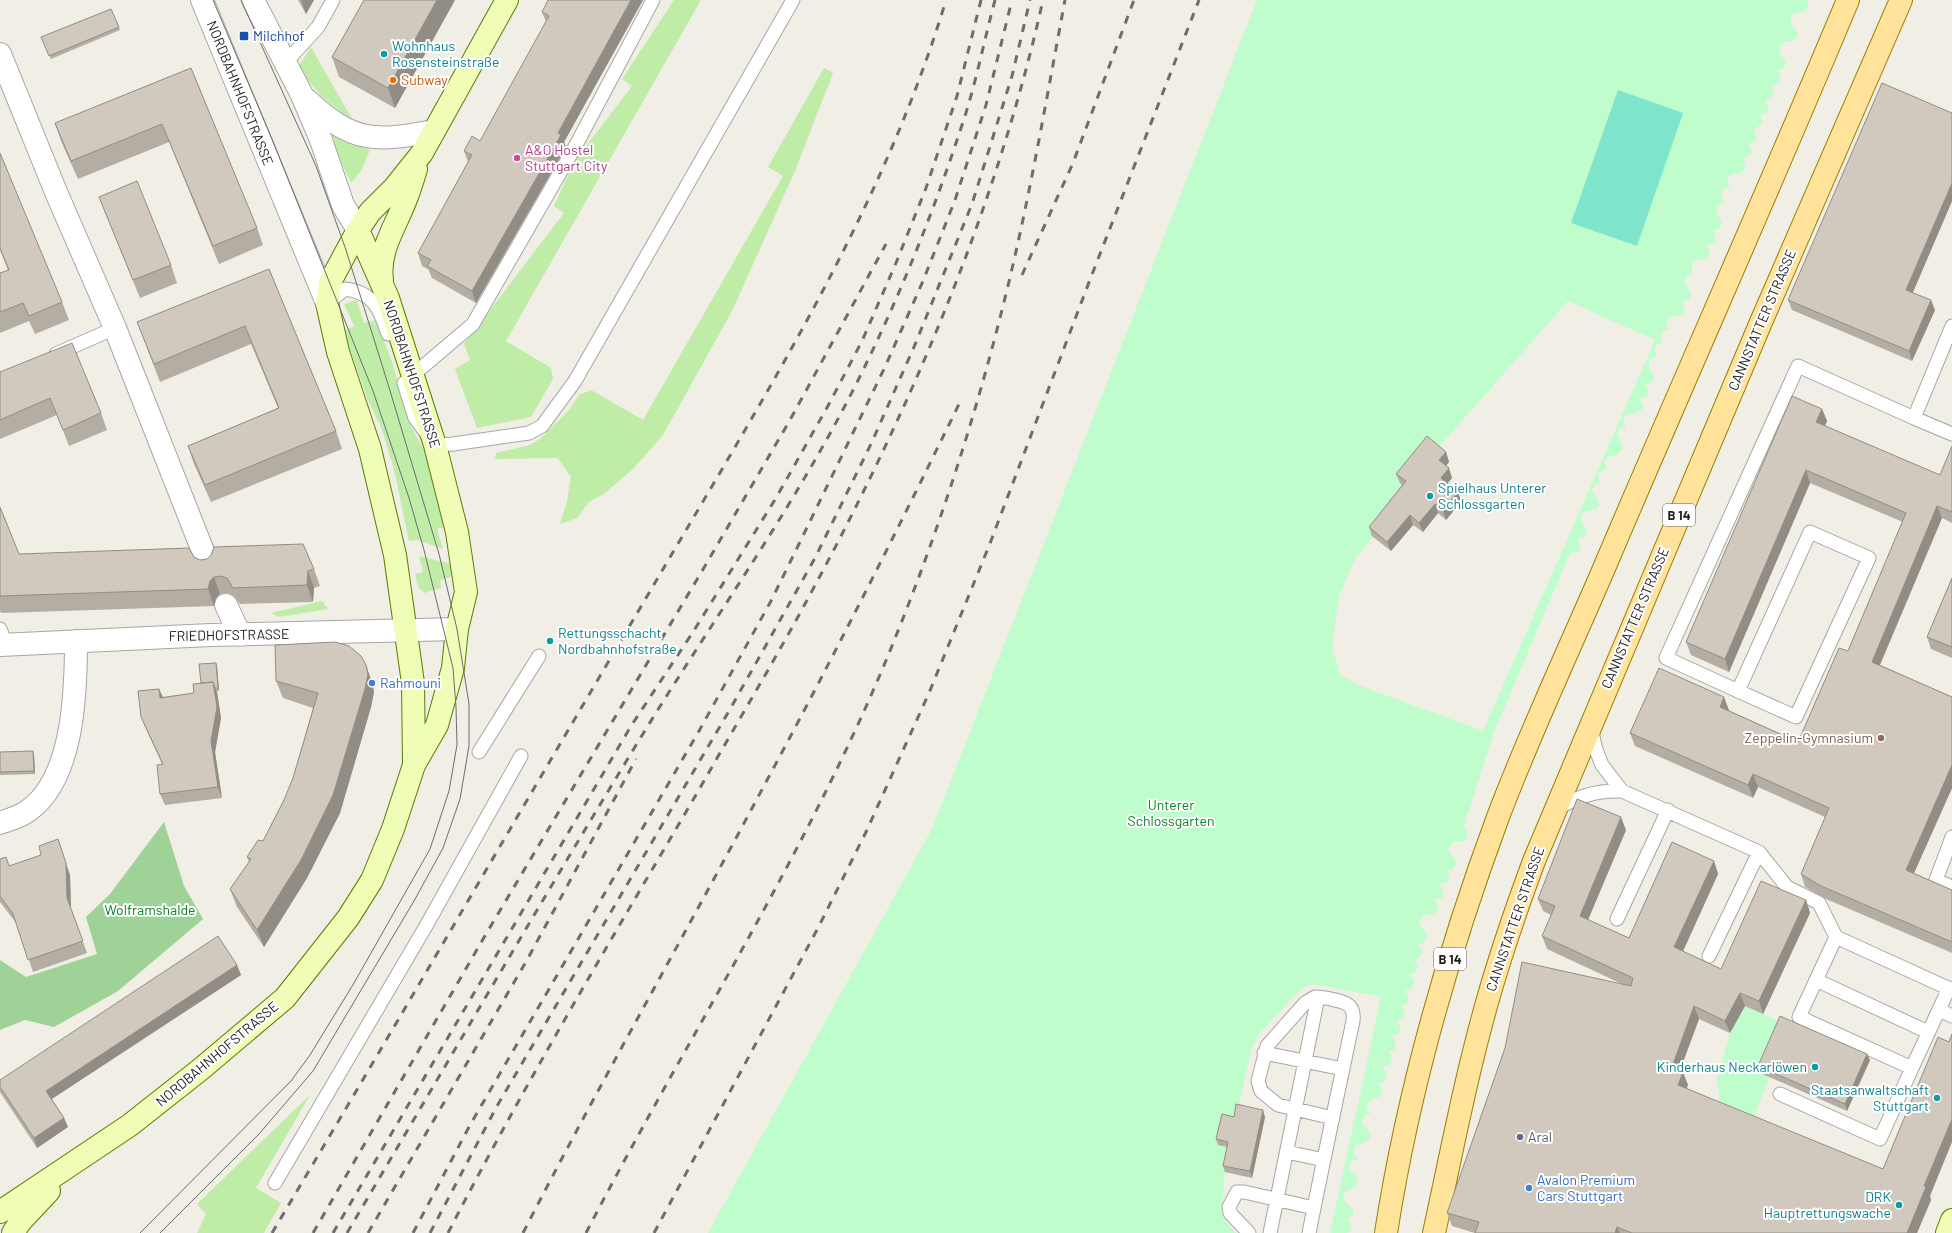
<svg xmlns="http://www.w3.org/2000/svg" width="1952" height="1233" font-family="Barlow,sans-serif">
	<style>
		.grass { fill: #bfeda8 }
		.forest { fill: #9fd297 }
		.park { fill: #bffdcd; fill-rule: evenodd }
		.pitch { fill: #7ee4cc }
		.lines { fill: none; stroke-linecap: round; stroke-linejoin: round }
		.lane-casing { stroke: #a6a6a6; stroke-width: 15 }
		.street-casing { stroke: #a6a6a6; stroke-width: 24 }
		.secondary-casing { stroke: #5c7c00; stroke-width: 24 }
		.primary-casing { stroke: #9a7e00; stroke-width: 24 }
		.lane { stroke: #fff; stroke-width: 13 }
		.street { stroke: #fff; stroke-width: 22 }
		.secondary { stroke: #effdb6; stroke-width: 22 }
		.primary { stroke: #ffe39b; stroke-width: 22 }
		.tram { stroke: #6d6d6d; stroke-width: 1 }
		.rail { stroke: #6d6d6d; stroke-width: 3; stroke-dasharray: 8 8; stroke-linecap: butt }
		.wall { fill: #b4ada3 }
		.shaded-wall { fill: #928d84 }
		.building { fill: #d1c9bd; stroke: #928d84 }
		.transit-dot { fill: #1a4fb4; stroke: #fff; stroke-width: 1.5 }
		.culture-dot { fill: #0f9aa8; stroke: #fff; stroke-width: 1.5 }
		.food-dot { fill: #e8710a; stroke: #fff; stroke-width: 1.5 }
		.hotel-dot { fill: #d1479c; stroke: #fff; stroke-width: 1.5 }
		.shop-dot { fill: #3f7fe0; stroke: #fff; stroke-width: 1.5 }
		.education-dot { fill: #8d6e63; stroke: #fff; stroke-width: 1.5 }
		.service-dot { fill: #5c6f8a; stroke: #fff; stroke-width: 1.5 }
		.labels { text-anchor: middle; stroke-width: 4; stroke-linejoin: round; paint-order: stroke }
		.shield { fill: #fff; stroke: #626262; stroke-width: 1 }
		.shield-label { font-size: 13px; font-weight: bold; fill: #1f1f1f }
		.transit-label { font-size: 14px; fill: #164399; stroke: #fff; text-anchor: start }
		.culture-label { font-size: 14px; fill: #0d838f; stroke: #fff; text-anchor: start }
		.food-label { font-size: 14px; fill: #c56008; stroke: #fff; text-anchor: start }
		.street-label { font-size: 14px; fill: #1f1f1f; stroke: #fff }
		.hotel-label { font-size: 14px; fill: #b23c85; stroke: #fff; text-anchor: start }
		.shop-label { font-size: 14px; fill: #366cbe; stroke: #fff; text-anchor: start }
		.education-label { font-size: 14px; fill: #785e54; stroke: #fff; text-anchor: end }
		.park-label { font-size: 14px; fill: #058523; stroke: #fff }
		.service-label { font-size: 14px; fill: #4e5e75; stroke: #fff; text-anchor: start }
	</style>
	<rect width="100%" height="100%" fill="#f0eee5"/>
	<path class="grass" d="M674,0H701L506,341L551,368L553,379L531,417L477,428L455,369L470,360L464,344L564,213L554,206L574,162L632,86L622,79Z
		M311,47L352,119C329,104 312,90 299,66Z
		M824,68L833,73L795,171L732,311L663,435L634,468L604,494L589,502L577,518L560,524L567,501L571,477L558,458L495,459L496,453L530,445L540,439L569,410L579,395L591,390L643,420L783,176L768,167Z
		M323,123L347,140L370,150L361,171L351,183Z
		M357,300L364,323L376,320L393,365L409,423L426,454L444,527L437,529L443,549L417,540L409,541L395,474L382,429L367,398L344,331L354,326L344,304Z
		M419,556L452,564L451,577L440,580L441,588L424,593L418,587L415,574L423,572Z
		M322,601L328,609L279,617L271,613Z
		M310,1095L256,1188L281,1203L264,1233H197L206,1214L197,1204Z"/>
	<path class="forest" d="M164,822L184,886L203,919L118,991L54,1027L25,1020L0,1030V960L26,977L97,954L86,917L110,894Z"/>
	<path class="park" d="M1257,0H1807L1809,5L1806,11L1796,13L1791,16V24L1796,30L1798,36L1793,41L1785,42L1779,47L1780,53L1786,63L1784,68L1777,71C1783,78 1780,85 1771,85L1774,94L1771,98L1765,100L1769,109L1766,113L1760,115L1762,119V125L1754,129L1757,138L1752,143L1748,144L1751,148V154L1742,159L1745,163V169L1741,173L1731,174L1727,179L1728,185L1732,188H1727L1722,191V198L1726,203H1722L1717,206L1716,211L1722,224L1719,229L1713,231L1716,237L1715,242L1706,246L1709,250V255L1705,259L1697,260L1693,262L1691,267L1693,273L1686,277L1685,283L1691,294L1689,299L1682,301L1685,311C1680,318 1672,314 1667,320L1666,326L1669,329L1662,332L1660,337L1663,343L1657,344L1654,349L1657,356L1649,360V368L1653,373L1654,379L1650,384L1645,385L1649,392L1646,397L1639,399C1651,413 1632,412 1625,416L1623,421L1626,427C1607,431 1626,441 1622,450C1618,457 1609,453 1604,462L1607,469L1599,473L1598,477L1601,483L1595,485L1592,491L1598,500L1599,506L1595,510L1585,511L1581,515V521L1586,529L1587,534L1583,538L1577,539L1581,547L1578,552L1570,553L1494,732L1464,826L1467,831L1468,836L1464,841L1453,842L1449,848C1449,855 1456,857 1456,865L1452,870H1447L1450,876L1449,881L1440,885L1444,893L1442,898L1434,900L1437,904L1438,909L1432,915H1424L1419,921C1419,928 1426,930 1427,938L1423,943L1418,944L1421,948L1422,953L1419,958L1414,960C1418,963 1419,967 1416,972L1409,975C1414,979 1414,982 1412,988L1405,991L1409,997L1407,1003L1401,1006L1404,1010C1406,1016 1403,1020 1396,1021L1400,1027V1032L1392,1037L1396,1043L1395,1049L1388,1052C1392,1056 1393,1059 1390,1064L1383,1067L1387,1076L1384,1081L1378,1083L1383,1090L1381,1095C1375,1101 1366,1097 1367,1108L1371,1113L1365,1115L1362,1120L1363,1125L1370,1132V1138L1366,1142L1355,1146L1354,1153L1358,1159L1352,1160L1349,1165L1350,1170L1356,1175L1358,1181L1355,1188L1346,1191L1343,1196L1345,1202L1353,1209V1215L1347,1219C1352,1224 1353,1229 1347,1233H1330L1381,997L1314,984L1306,986L1299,991L1260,1033L1251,1050L1225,1172L1222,1213L1225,1221L1236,1233H708L932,829ZM1568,301L1655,340L1483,731L1361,686L1340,675L1332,647L1339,596L1354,561L1409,491L1436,450Z
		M1745,1006L1783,1023L1761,1073L1770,1077L1750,1125L1721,1113L1717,1079L1730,1033Z"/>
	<path class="pitch" d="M1618,90L1683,113L1637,246L1571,223Z"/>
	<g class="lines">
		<g class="lane-casing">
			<path id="lane" d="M285,63L318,27L333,0
				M327,303L345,289C373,292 380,309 388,334
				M1952,326L1914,418L1952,434
				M56,354L115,328
				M413,375L473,324L576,145L653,0
				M404,383L415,418L435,445L453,444L529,433L542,426L575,381L793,0
				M0,629L6,644
				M1738,691L1796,717L1869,558L1810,532L1738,691L1666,658L1798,366L1914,418
				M1591,728L1596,750L1602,765L1622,791L1759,852L1787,887L1819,903L1836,937
				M479,752L539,656
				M1556,810C1576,796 1598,790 1622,791
				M1952,837L1936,880L1952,887
				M1617,919L1668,810
				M1709,956L1759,852
				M1816,980L1928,1032
				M1949,988L1912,1068L1799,1017L1836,937L1952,990
				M1939,1010L1952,1016
				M1264,1053L1343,1069
				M1780,1094L1880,1139L1912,1068
				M1287,1152L1324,1160
				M275,1183L426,926L521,756
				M1249,1233L1230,1213L1229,1207L1237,1192H1244L1314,1208
				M1270,1233L1318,997
				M1309,1233C1323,1162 1338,1092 1353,1021C1355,1004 1345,1002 1331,999C1326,998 1321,997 1315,997L1305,1003L1267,1046L1258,1081L1261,1091L1278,1105L1333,1118"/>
		</g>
		<g class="street-casing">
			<path id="street" d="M202,0L327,303
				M253,0L302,95L321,140L343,205L358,230
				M0,54L56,192L115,328L208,564
				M307,100C353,143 374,142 434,131
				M226,605L240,635
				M0,645L211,635L457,629
				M0,823C7,820 16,818 23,814C74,785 76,692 76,641"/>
		</g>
		<g class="secondary-casing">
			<path id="secondary" d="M382,280C378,250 396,226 406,199C410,189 413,179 416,169
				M414,763L413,683L395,555L370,449L338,352L327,303L330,282L358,230L370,212L394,188L422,153L507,0
				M0,1212L130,1125L201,1069L285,998L348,918L372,880L393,829L414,765L437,725L453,668L457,629L466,592L457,532L435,445L388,298L358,230
				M13,1233L20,1222L49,1191
				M1947,1233L1952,1220"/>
		</g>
		<g class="primary-casing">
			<path id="primary" d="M1386,1233C1408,1091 1448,952 1498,817C1529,735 1567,654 1602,573C1683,382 1768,192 1848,0
				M1434,1233C1451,1155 1466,1076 1488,999C1501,953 1517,907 1534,861L1761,322L1901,0"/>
		</g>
		<use href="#lane" class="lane"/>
		<use href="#street" class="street"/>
		<use href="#secondary" class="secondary"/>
		<use href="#primary" class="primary"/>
		<path class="tram" d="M140,1233L291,1081L310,1055L354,983L430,849L449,791L457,745L456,707L453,668L424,550L409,498L373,391L272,139L213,0
			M160,1233L259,1134L313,1071L414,901L443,848L460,799L469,746V704L457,629L439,554L388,384L346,250L316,166L241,0"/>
		<path class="rail" d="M1022,275L1073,163L1134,0
			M272,1233C399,1020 523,806 649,593C760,403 882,213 946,0
			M313,1233L486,934L705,566L790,420L886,244
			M333,1233L631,726L693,632L776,498L829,404L862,341L896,263L926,188L957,96L981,0
			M347,1233C445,1067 541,901 641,737C717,613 803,495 866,364C904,286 936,205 963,122C976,83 984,41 995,0
			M368,1233L527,960L636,759
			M413,1233L470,1125L699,731L771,601L798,546L885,367L923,281L955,200L986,105L1012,0
			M430,1233L497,1106L729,711L815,558L871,444L914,347L972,204L1012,76L1030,0
			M448,1233C526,1081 614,935 700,788C735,726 772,665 806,602C909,413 996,210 1043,0
			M523,1233C601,1081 686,933 766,782C834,656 899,527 962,398
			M586,1233C683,1045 799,866 882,670C932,551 973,427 1004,302C1029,202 1046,101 1065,0
			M654,1233L818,928L866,832L929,693L989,546L1091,277L1199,0"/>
	</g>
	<path class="wall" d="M298,0H314L306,14Z
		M364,0H455L395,108L339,77L332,57Z
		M558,0H643L564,142L566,147L476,303L432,278L428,269L422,266L418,253L468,162L464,151L480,141L546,22L542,12Z
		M111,9L120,30L51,59L41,37Z
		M191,68L257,228L263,245L219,264L169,142L78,179L61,141L55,123Z
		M1952,113V201L1913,292L1935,310L1912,361L1792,310L1788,300Z
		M0,153L62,302L69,320L35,334L29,321L0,333V273L8,270L0,250Z
		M99,197L171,265L177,283L140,298L106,215Z
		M269,269L336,431L342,449L211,502L194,464L188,446L278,408L251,344L160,382L137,322Z
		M0,372L101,413L107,430L69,446L57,415L0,439Z
		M1822,409L1827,421L1825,426L1940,475L1952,446V523L1942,518L1880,665L1952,697V788L1914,873L1952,890V953L1826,899L1805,887L1801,874L1825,817L1758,787L1753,798L1635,746L1630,733L1729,710H1728L1798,742L1848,651L1903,522L1810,483L1729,672L1691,655L1686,642Z
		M1446,452L1449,462L1446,466L1452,478L1447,484L1458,492L1461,502L1446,520L1438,513L1423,532L1413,525L1391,551L1372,536L1369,527L1402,485L1400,483L1396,474Z
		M0,507L19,554L194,557L200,560L314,569L320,586L314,588L313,602L240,604L233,595L227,593L220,594L216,598L214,606L1,613L0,611Z
		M1952,578V658L1931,649L1927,637Z
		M216,663L217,666L219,691H217L221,718L215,752L222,798L165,805L160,794L162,764L146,729L141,717L159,689L163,697L194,693Z
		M366,665L372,683L374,692L371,707L340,813L307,878L264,947L237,907L230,889L249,862L247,857L263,841L284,800L293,778L313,708L283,698L276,681Z
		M0,752L34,754L35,774L0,775Z
		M1626,830L1588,920L1629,938L1714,861L1718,874L1683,951L1721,969L1806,900L1810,913L1763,1014L1745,1006L1730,1033L1699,1019L1680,1071L1688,1085L1686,1088L1930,1196L1931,1200L1917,1233H1475L1452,1226L1447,1213L1622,984L1547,949L1542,936L1551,915L1543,911L1538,899Z
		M0,859L9,866L70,875L71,909L87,953L33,972L17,924L0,902Z
		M237,965L241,975L52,1099L64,1118L68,1127L37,1148L0,1092V1080Z
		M1867,1054L1870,1060L1847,1111L1760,1073L1758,1066Z
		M1234,1117H1265L1252,1178L1225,1172L1223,1166L1227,1147L1218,1145L1216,1139Z"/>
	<path class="shaded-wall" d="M301,0H314L306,14Z
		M437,0H455L395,108L388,88Z
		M631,0H643L564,142L566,147L476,303L472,291Z
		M1952,183V201L1910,299L1906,290Z
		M1931,300L1935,310L1912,361L1909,351Z
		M1822,409L1827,421L1821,435L1816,422Z
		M1446,452L1449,462L1443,470L1439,460Z
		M1449,468L1452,478L1444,487L1441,478Z
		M1806,470L1810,483L1729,672L1725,659Z
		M1458,492L1461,502L1446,520L1443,510Z
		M1435,504L1438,513L1423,532L1419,523Z
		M1937,506L1942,518L1876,674L1872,662Z
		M1410,515L1413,525L1391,551L1387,542Z
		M308,571L314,588L313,602L307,585Z
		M214,577L220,594L216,598L214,606L208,589L210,581Z
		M216,663L217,666L219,691L218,688Z
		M366,665L372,683L374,692L371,707L340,813L307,878L264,947L257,930Z
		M213,682L217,693L221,718L215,752L222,798L218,787L211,741Z
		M159,689L164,700L160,698Z
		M1724,697L1729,710L1724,719L1720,707Z
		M33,751L34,754L35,774L34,771Z
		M1952,765V788L1910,882L1906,870Z
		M1753,774L1758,787L1753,798L1748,785Z
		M1621,817L1626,830L1584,929L1580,916Z
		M58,839L70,875L71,909L67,898Z
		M1714,861L1718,874L1679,960L1674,947Z
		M1806,900L1810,913L1763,1014L1759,1001Z
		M237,965L241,975L50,1100L46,1091Z
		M1740,993L1745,1006L1730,1033L1725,1021Z
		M1694,1006L1699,1019L1676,1080L1672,1067Z
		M1867,1054L1870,1060L1847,1111L1845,1104Z
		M1683,1072L1688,1085L1683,1097L1678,1085Z
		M1263,1110L1265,1117L1252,1178L1250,1171Z
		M64,1118L68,1127L37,1148L34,1138Z
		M1952,1119V1142L1930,1196L1931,1200L1917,1233H1907L1924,1186Z
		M1617,1227L1620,1233H1615Z"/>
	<path class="building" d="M364,0H437L388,88L332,57Z
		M548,0H631L558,133L561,135L472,291L427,266L431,260L418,253L472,155L464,151L472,136L480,141L549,16L542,12Z
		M111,9L119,27L49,56L41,37Z
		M191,68L257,228L213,246L162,124L71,161L55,123Z
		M1882,83L1952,113V183L1906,290L1931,300L1909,351L1788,300Z
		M0,153L62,302L29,316L23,303L0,312V273L9,270L0,248Z
		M137,181L171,265L133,280L99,197Z
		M269,269L336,431L205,485L188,446L279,408L245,326L154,364L137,322Z
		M72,343L101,413L63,430L50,398L0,420V372Z
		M1792,396L1822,409L1816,422L1940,475L1952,446V512L1937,506L1872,662L1952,697V765L1906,870L1952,890V942L1821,886L1801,874L1829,808L1753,774L1748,785L1630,733L1659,668L1724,697L1720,707L1798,742L1839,648L1848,651L1906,513L1806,470L1725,659L1686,642Z
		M1427,436L1446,452L1439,460L1449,468L1441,478L1458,492L1443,510L1435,504L1419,523L1410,515L1387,542L1369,527L1406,481L1396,474Z
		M0,507L19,554L189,548L194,557L200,560L207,559L211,555L214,547L303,544L314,569L308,571L307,585L233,588L227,578L221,576L214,577L210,581L208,589L0,596Z
		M1952,578V647L1927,637Z
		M335,642L349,646L361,656L366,665L368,674L365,689L333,795L301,860L257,930L230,889L251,859L247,857L258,840L263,841L284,800L293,778L318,693L276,681L275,645Z
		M216,663L218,688H215L213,682L201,683L199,664Z
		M213,682L217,707L211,741L218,787L160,794L157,765L163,764L141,717L138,691L159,689L160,698L194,693L193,684Z
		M33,751L34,771L0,772V752Z
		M1577,799L1621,817L1580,916L1629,938L1672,842L1714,861L1674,947L1721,969L1761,881L1806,900L1759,1001L1740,993L1725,1021L1694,1006L1672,1067L1683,1072L1678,1085L1883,1169L1938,1037L1949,1042L1952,1034V1119L1924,1186L1926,1187L1907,1233H1632L1617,1227L1615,1233H1475L1479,1222L1447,1213L1505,1048L1522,962L1631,986L1633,978L1542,936L1555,906L1538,899Z
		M58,839L66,863L67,898L83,941L28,960L13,914L0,896V859L6,857L9,866L41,855L39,846Z
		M218,936L237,965L46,1091L64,1118L34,1138L0,1087V1080Z
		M1780,1016L1867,1054L1845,1104L1758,1066Z
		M1236,1104L1263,1110L1250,1171L1223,1166L1228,1142L1216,1139L1222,1114L1234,1117Z"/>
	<rect class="transit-dot" x="239" y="31" width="10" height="10" rx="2"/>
	<g class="culture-dot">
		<circle cx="384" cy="54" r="4"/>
		<circle cx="1430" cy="496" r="4"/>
		<circle cx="550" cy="641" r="4"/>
		<circle cx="1815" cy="1067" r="4"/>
		<circle cx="1937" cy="1098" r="4"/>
		<circle cx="1899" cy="1205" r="4"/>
	</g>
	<circle class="food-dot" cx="393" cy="80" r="4"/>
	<circle class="hotel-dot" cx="517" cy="158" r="4"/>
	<g class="shop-dot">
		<circle cx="372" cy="683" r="4"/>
		<circle cx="1529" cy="1188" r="4"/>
	</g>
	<circle class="education-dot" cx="1881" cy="738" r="4"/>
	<circle class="service-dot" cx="1520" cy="1137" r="4"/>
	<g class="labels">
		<g class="shield">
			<rect x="1663" y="504" width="32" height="22" rx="3"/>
			<rect x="1434" y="948" width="32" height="22" rx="3"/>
		</g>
		<g class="shield-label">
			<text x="1679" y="520">B 14</text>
			<text x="1450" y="964">B 14</text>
		</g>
		<g class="transit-label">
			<text x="253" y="41">Milchhof</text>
		</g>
		<g class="culture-label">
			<text x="392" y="51">Wohnhaus<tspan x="392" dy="16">Rosensteinstraße</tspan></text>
			<text x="1438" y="493">Spielhaus Unterer<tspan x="1438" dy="16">Schlossgarten</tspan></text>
			<text x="558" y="638">Rettungsschacht<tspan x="558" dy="16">Nordbahnhofstraße</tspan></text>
			<text x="1807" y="1072" text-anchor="end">Kinderhaus Neckarlöwen</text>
			<text x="1929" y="1095" text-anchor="end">Staatsanwaltschaft<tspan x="1929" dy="16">Stuttgart</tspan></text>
			<text x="1891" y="1202" text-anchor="end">DRK<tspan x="1891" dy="16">Hauptrettungswache</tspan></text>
		</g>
		<g class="food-label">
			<text x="401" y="85">Subway</text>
		</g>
		<g class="street-label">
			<text transform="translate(240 93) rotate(68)" y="5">NORDBAHNHOFSTRASSE</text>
			<text transform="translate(1762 320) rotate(-67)" y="5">CANNSTATTER STRASSE</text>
			<text transform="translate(412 374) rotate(72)" y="5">NORDBAHNHOFSTRASSE</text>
			<text transform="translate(1635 618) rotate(-67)" y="5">CANNSTATTER STRASSE</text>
			<text transform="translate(229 635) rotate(-1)" y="5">FRIEDHOFSTRASSE</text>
			<text transform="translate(1515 919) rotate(-71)" y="5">CANNSTATTER STRASSE</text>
			<text transform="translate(217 1054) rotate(-40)" y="5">NORDBAHNHOFSTRASSE</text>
		</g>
		<g class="hotel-label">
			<text x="525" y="155">A&amp;O Hostel<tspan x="525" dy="16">Stuttgart City</tspan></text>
		</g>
		<g class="shop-label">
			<text x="380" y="688">Rahmouni</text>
			<text x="1537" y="1185">Avalon Premium<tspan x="1537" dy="16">Cars Stuttgart</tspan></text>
		</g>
		<g class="education-label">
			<text x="1873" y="743">Zeppelin-Gymnasium</text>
		</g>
		<g class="park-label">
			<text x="1171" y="810">Unterer<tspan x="1171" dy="16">Schlossgarten</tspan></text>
			<text x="150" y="915">Wolframshalde</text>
		</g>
		<g class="service-label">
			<text x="1528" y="1142">Aral</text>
		</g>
	</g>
</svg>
